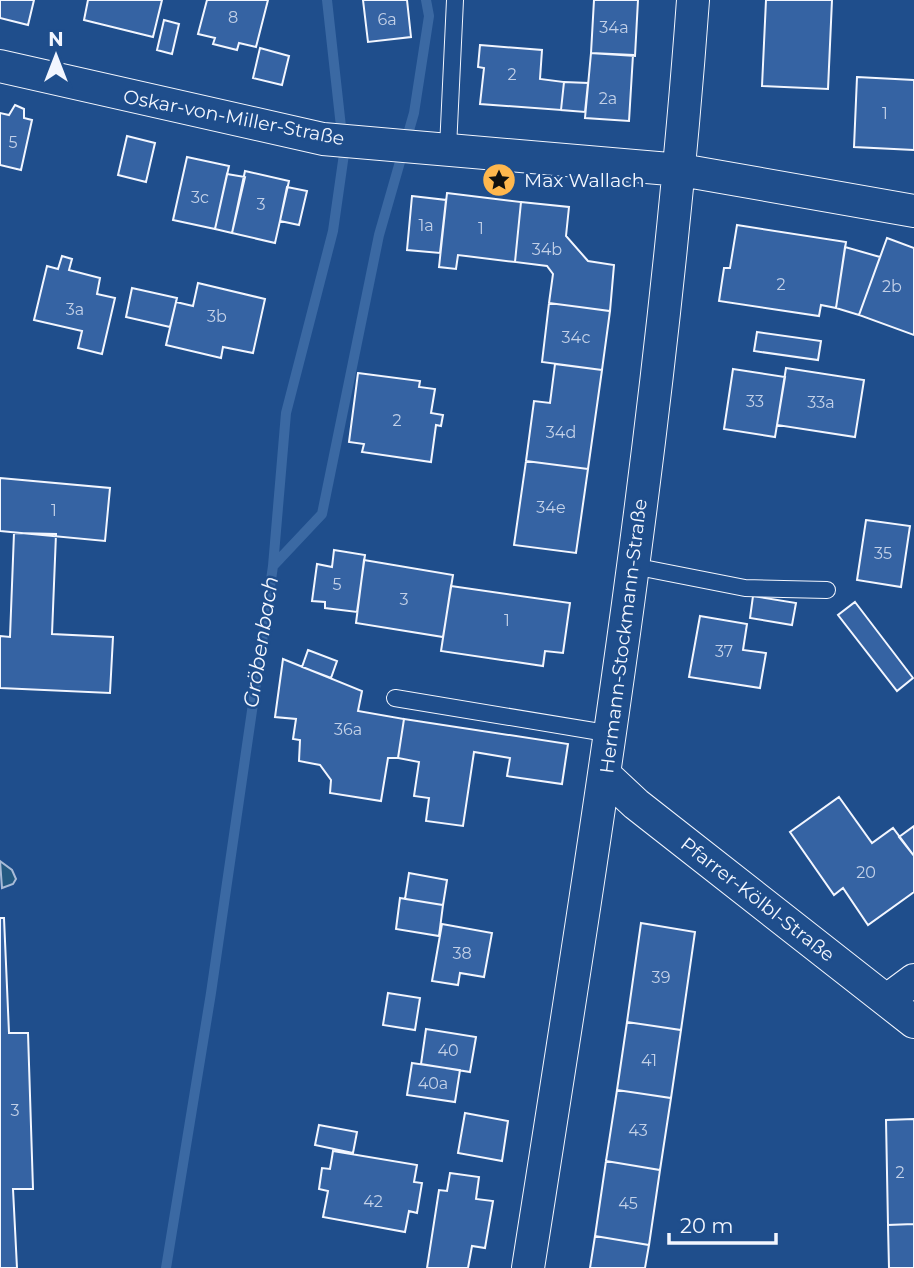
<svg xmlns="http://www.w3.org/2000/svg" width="914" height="1268" font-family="Montserrat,sans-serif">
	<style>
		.green { fill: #245a82; stroke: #a8bbd7; stroke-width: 2 }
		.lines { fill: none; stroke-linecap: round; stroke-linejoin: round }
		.stream { stroke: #3b69a3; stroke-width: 10 }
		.building { fill: #3563a3; stroke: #f2f6ff; stroke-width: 2 }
		.service-casing { stroke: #f2f6ff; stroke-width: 18 }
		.minor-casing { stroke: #f2f6ff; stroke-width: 34 }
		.service { stroke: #1f4e8c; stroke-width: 16 }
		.minor { stroke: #1f4e8c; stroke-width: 32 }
		.labels { text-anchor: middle; stroke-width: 5; stroke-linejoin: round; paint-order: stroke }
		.number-label { font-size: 16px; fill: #c3d1e8 }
		.street-label { font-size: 19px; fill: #f2f6ff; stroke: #1f4e8c }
		.poi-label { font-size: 19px; fill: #f2f6ff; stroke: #1f4e8c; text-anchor: start }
		.water-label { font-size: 21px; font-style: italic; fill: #f2f6ff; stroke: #1f4e8c }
	</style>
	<rect width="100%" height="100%" fill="#1f4e8c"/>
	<path class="green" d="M0,861L12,870L16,879L13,884L2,888Z"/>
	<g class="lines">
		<path class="stream" d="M273,566L286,413L333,231L344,154L327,0
			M166,1268L211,993L273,566L322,514L379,235L414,113L429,16L426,0"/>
	</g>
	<path class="building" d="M0,0H34L28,25L0,18Z
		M88,0H162L153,37L84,20Z
		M207,0H268L256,47L239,43L237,50L213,44L215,38L198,34Z
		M363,0H407L411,37L368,42Z
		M594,0H638L635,56L591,53Z
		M766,0H832L828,89L762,86Z
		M164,20L179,24L172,54L157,50Z
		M480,45L542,50L540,79L564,82L561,110L480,104L484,68L478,67Z
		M260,48L289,56L282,85L253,78Z
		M591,53L633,55L629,121L585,118Z
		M857,77L914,80V150L854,147Z
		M564,82L588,83L585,112L561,110Z
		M15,105L24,109V118L32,120L21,170L0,165V113L9,115Z
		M127,136L155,143L146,182L118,175Z
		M187,157L229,166L215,229L173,220Z
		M245,171L289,181L275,243L232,233Z
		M227,174L245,177L232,233L215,229Z
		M287,187L307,191L299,225L280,221Z
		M447,193L521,202L515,262L458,255L456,269L439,267Z
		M412,196L446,200L440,253L407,250Z
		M521,202L569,207L566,236L588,261L614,265L610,311L549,303L553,274L547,266L515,262Z
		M737,225L846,242L836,308L821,305L819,316L719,301L724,268H730Z
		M887,238L914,248V335L859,315Z
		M845,247L880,257L859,315L836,308Z
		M62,256L72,259L69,270L100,278L97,294L115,298L102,354L78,348L82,331L34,320L47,266L58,269Z
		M198,283L265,299L253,353L223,347L221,358L166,345L176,302L193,306Z
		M132,288L177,298L170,327L126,317Z
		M549,303L610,311L602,370L542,362Z
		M757,332L821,341L818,360L754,351Z
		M555,364L602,370L588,469L526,461L534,401L550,403Z
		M786,368L864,380L855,437L777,425Z
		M733,369L785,377L775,437L724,429Z
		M358,373L420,381L419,387L435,389L431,413L443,415L441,426L436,425L431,462L362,452L364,444L349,442Z
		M526,461L588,469L576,553L514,545Z
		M0,478L110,488L105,541L0,531Z
		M866,520L910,526L901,587L857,580Z
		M14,533L56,534L52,634L113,637L110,693L0,688V636L10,637Z
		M334,550L365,555L357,612L325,608V602L312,601L317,564L332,567Z
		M364,560L453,575L443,637L356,623Z
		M451,586L570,603L563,653L545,651L543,666L441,651Z
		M753,596L796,603L792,625L750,618Z
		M855,602L913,678L897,691L838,615Z
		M700,616L747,624L743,650L766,653L760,688L689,677Z
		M308,650L337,661L331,678L302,667Z
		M283,659L362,691L358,711L404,719L398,758H388L381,801L330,793L331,780L320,765L299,761L300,740L293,739L296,719L275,717Z
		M404,719L568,744L562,784L507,776L510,758L474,752L463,826L426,821L429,798L414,796L419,762L398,758Z
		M839,797L872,843L893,828L914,856V892L868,925L843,888L834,895L790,832Z
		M914,826V856L899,837Z
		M409,873L447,880L443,905L405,899Z
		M400,898L443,905L439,936L396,929Z
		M0,918H4L9,1033H28L33,1189H13L17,1268H0Z
		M641,923L695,932L681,1030L627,1022Z
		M442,924L492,933L484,977L460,973L458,985L432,981Z
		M388,993L420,998L415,1030L383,1025Z
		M627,1022L681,1030L671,1098L617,1090Z
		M426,1029L476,1037L470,1072L421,1064Z
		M412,1063L460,1070L455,1102L407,1095Z
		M617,1090L671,1098L660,1170L606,1161Z
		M465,1113L508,1121L502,1161L458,1153Z
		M914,1119V1224L888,1225L886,1120Z
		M319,1125L357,1132L353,1153L315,1145Z
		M333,1151L417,1165L414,1182L422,1183L417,1213L409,1211L405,1232L323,1217L328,1191L319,1189L322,1168L330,1169Z
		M606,1161L660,1170L649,1245L595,1236Z
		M450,1173L479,1177L476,1199L493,1201L485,1248L472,1246L468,1268H427L439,1190L447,1191Z
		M914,1224V1268H889L888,1225Z
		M595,1236L649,1245L645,1268H590Z"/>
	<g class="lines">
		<g class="service-casing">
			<path id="service" d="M448,148L455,0
				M633,566L745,588L827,590
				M395,698L612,734"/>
		</g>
		<g class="minor-casing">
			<path id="minor" d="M0,66L323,139L681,170L914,211
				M605,775L636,804L914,1022
				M887,1000L914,980
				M528,1268C594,847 662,426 693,0"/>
		</g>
		<use href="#service" class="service"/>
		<use href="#minor" class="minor"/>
	</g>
	<defs>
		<g id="sight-disc" transform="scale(1.75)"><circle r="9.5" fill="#ffb74d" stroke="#1f4e8c"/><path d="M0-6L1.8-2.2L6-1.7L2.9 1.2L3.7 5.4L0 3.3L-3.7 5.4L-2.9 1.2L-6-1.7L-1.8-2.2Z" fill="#111"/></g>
	</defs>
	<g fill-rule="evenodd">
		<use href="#sight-disc" x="499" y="180"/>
	</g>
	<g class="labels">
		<g class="number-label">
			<text x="233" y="23">8</text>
			<text x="387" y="25">6a</text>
			<text x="614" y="33">34a</text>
			<text x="512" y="80">2</text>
			<text x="608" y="104">2a</text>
			<text x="885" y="119">1</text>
			<text x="13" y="148">5</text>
			<text x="200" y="203">3c</text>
			<text x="261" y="210">3</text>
			<text x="426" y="231">1a</text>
			<text x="481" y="234">1</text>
			<text x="547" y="255">34b</text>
			<text x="781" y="290">2</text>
			<text x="892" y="292">2b</text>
			<text x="75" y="315">3a</text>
			<text x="217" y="322">3b</text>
			<text x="576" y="343">34c</text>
			<text x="755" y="407">33</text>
			<text x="821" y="408">33a</text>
			<text x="397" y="426">2</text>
			<text x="561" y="438">34d</text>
			<text x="551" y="513">34e</text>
			<text x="54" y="516">1</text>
			<text x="883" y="559">35</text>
			<text x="337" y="590">5</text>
			<text x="404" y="605">3</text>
			<text x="507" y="626">1</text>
			<text x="724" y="657">37</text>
			<text x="348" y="735">36a</text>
			<text x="866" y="878">20</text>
			<text x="462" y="959">38</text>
			<text x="661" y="983">39</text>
			<text x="448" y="1056">40</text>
			<text x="649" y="1066">41</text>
			<text x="433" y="1089">40a</text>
			<text x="15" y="1116">3</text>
			<text x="638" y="1136">43</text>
			<text x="900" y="1178">2</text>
			<text x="373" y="1207">42</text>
			<text x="628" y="1209">45</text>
		</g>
		<g class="street-label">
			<text transform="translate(234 117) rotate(11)" y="7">Oskar-von-Miller-Straße</text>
			<text transform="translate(623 636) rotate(-83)" y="7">Hermann-Stockmann-Straße</text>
			<text transform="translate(758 899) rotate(38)" y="7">Pfarrer-Kölbl-Straße</text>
		</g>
		<g class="poi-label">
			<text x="524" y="187">Max Wallach</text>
		</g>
		<g class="water-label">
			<text transform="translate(261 642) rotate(-81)" y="7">Gröbenbach</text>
		</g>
	</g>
	<g transform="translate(56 56)" stroke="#1f4e8c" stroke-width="5" paint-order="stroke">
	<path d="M0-5L12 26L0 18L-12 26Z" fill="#f2f6ff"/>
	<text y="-10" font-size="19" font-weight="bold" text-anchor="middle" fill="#f2f6ff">N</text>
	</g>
	<path d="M669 1233v10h107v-10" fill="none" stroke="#f2f6ff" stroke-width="3.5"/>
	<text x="680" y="1233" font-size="21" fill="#f2f6ff" stroke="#1f4e8c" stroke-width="5" paint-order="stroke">20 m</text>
</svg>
